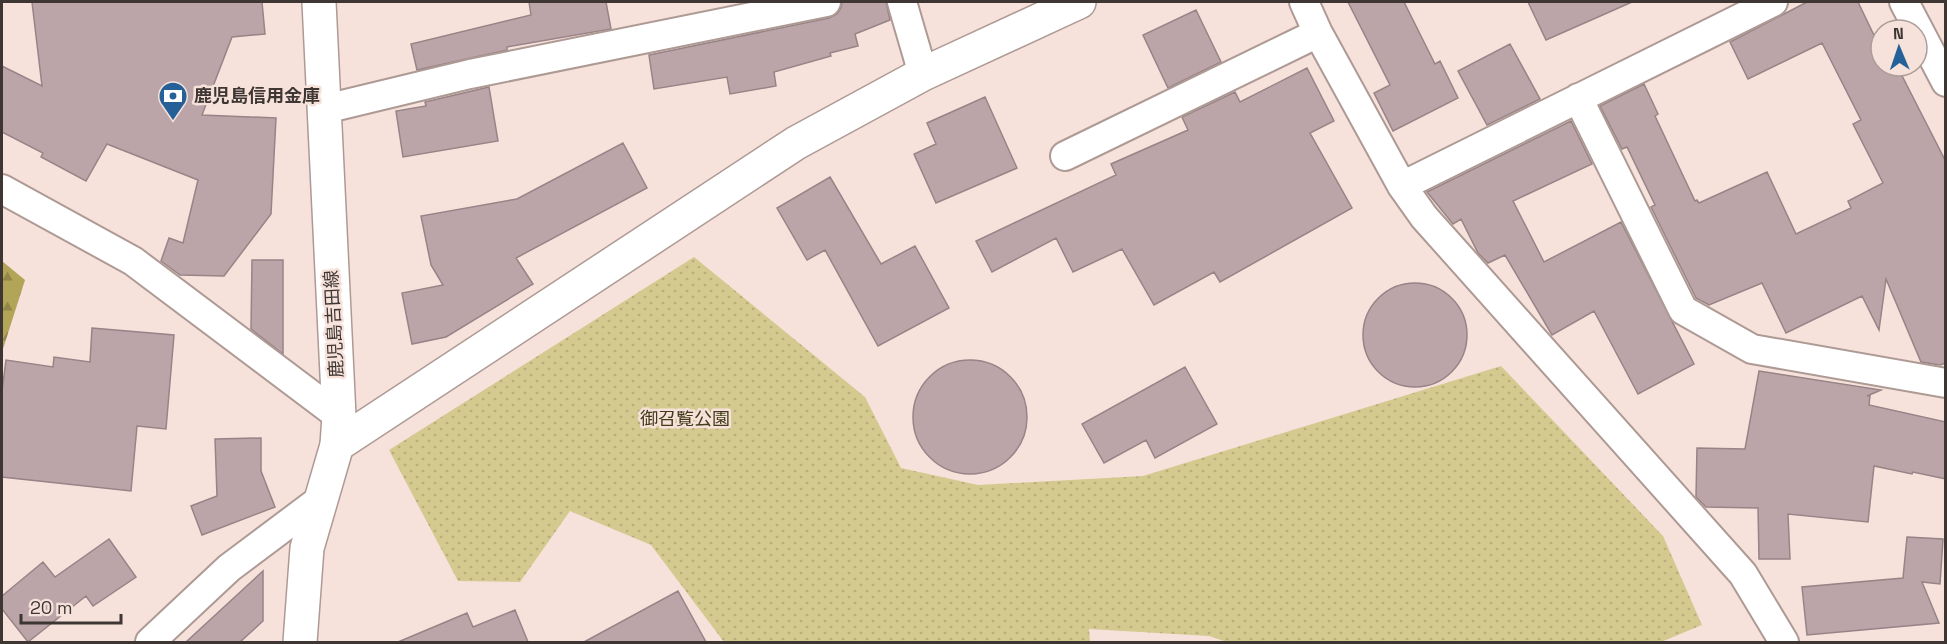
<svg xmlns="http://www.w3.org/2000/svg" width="1947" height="644" font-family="'Space Grotesk','Noto Sans JP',sans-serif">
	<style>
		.grass { fill: url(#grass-dots) }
		.forest { fill: url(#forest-firs) }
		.building { fill: #bba5a8; stroke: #988386; stroke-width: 1.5 }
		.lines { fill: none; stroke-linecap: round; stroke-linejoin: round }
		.minor-casing { stroke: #ae9a94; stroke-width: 32 }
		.tertiary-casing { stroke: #ae9a94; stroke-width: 36 }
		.primary-casing { stroke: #ae9a94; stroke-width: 36 }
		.minor { stroke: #fff; stroke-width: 28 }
		.tertiary { stroke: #fff; stroke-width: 33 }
		.primary { stroke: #fff; stroke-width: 33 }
		.labels { text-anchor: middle; stroke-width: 5; stroke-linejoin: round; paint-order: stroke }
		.poi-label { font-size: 18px; font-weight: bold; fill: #3e3633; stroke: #f6e2db; text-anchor: start }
		.street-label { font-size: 18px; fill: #3e3633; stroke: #f6e2db }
		.park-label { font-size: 18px; fill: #403b18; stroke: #f6e2db }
	</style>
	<defs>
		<pattern id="grass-dots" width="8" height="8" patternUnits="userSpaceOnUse" patternTransform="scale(1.5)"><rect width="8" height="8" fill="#d4ca8f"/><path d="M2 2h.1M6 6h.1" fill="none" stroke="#b7ae7c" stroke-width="1.8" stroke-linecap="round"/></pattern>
		<pattern id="forest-firs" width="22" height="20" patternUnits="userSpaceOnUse" patternTransform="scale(1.5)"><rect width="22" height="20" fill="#b2a557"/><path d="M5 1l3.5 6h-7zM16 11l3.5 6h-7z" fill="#928749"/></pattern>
	</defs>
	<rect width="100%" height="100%" fill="#f6e2db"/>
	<path class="grass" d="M694,257L865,397L901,468L978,485L1143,476L1501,366L1663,536L1702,625L1661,642H1227L1209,636L1089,629L1090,642H724L651,545L570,511L520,582L458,581L389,450Z"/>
	<path class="forest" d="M2,261L25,280L2,352Z"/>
	<path class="building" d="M32,2H262L265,34L232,37L202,115L276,118L271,214L224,276L180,275L161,261L169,238L183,243L198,180L107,144L86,181L41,157L43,153L2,132V66L42,86Z
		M529,2H606L611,29L507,47V50L417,70L411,44L531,15Z
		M842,2H886L890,20L855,34L858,46L830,53L831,56L774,72L776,86L730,94L727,77L654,89L649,55L829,18L837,14L841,8Z
		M1348,2H1404L1435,64L1440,61L1458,98L1393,131L1374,93L1390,85Z
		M1528,2H1632L1546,40Z
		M1807,2H1858L1881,50V66H1897L1946,162V363L1940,365L1921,362L1886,279L1879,330L1862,296L1786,333L1762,283L1709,305L1696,298L1651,207L1655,205L1627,147L1622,149L1600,106L1644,84L1658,114L1655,116L1695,201L1697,200L1699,203L1767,172L1796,234L1851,208L1848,201L1883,183L1853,124L1861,120L1822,43L1748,79L1730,42Z
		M1196,10L1221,62L1168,88L1143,35Z
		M1510,44L1540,99L1487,125L1458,71Z
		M1307,68L1334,121L1310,133L1352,208L1220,282L1214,272L1154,305L1122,249L1073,272L1056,238L992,272L976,241L1116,175L1111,164L1188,130L1182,117L1235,92L1240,102Z
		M489,87L498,141L403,157L396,111L426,106L425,102Z
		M985,97L1017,168L936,203L914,154L936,144L927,123Z
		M1571,121L1592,164L1513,201L1544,262L1621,222L1694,364L1638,394L1594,311L1552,335L1505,255L1488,263L1478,253L1461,219L1453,224L1427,192Z
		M623,143L647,188L516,258L533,284L446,337L412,344L402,293L443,285L431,265L421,216L517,199Z
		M830,177L881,264L915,246L949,308L878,346L825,250L807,260L777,208Z
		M252,260H283V354L251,329Z
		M1363 335a52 52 0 1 1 104 0a52 52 0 1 1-104 0Z
		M92,328L174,335L166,429L137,426L131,491L2,477V391L6,360L53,367L54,357L90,362Z
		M913 417a57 57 0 1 1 114 0a57 57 0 1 1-114 0Z
		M1185,367L1217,424L1155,458L1146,440L1104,463L1082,424Z
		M1759,371L1881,390L1867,396H1870L1869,405L1946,422V479L1913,472L1912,474L1874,466L1868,522L1788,514L1790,559H1759L1758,508L1706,507L1696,497L1697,448L1745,449Z
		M261,438V471L275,507L202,535L191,506L217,496L215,439Z
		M1907,537L1943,539L1940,584L1922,582L1939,623L1807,635L1802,587L1903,578Z
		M109,539L136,577L93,606L86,596L28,642L2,609V596L43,562L55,577Z
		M263,571V621L240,642H186Z
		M678,591L706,642H584Z
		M515,610L528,642H398L467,613L473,627Z"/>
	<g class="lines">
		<g class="minor-casing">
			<path id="minor" d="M902,2L923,74
				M1304,2L1318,33L1402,186L1424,217L1743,574L1784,642
				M1904,2L1946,82
				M1578,98L1683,310L1752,349L1946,383
				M325,109L470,74L826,2
				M1065,156L1318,33
				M1402,186L1773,2
				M2,189L133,261L339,416
				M150,642L229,568L321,499"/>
		</g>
		<g class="tertiary-casing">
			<path id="tertiary" d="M337,445L796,143L923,74L1079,2"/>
		</g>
		<g class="primary-casing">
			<path id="primary" d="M300,642L307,548L337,445L339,416L319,2"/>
		</g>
		<use href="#minor" class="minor"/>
		<use href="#tertiary" class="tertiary"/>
		<use href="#primary" class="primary"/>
	</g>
	<defs>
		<g id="bank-pin" transform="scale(1.5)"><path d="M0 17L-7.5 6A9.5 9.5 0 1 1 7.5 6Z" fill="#256198" stroke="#f6e2db"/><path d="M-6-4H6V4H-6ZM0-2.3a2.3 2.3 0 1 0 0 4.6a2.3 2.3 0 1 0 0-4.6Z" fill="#fff"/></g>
	</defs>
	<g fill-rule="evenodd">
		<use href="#bank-pin" x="173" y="96"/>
	</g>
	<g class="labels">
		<g class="poi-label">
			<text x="194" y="102">鹿児島信用金庫</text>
		</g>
		<g class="street-label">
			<text transform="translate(334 324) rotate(-93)" y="6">鹿児島吉田線</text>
		</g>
		<g class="park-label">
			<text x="685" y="425">御召覧公園</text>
		</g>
	</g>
	<rect width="1947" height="644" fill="none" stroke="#3e3633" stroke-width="6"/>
	<g transform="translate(1899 48) rotate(358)"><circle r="28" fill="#f6e2db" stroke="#ac9d98" stroke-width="1.5"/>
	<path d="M0-4.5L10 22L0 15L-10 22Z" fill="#256198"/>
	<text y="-9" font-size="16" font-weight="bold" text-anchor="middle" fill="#3e3633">N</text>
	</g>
	<path d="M21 614v9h100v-9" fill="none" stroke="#3e3633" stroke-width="3"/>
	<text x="30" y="614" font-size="18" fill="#3e3633" stroke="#f6e2db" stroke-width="4.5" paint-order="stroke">20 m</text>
</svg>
